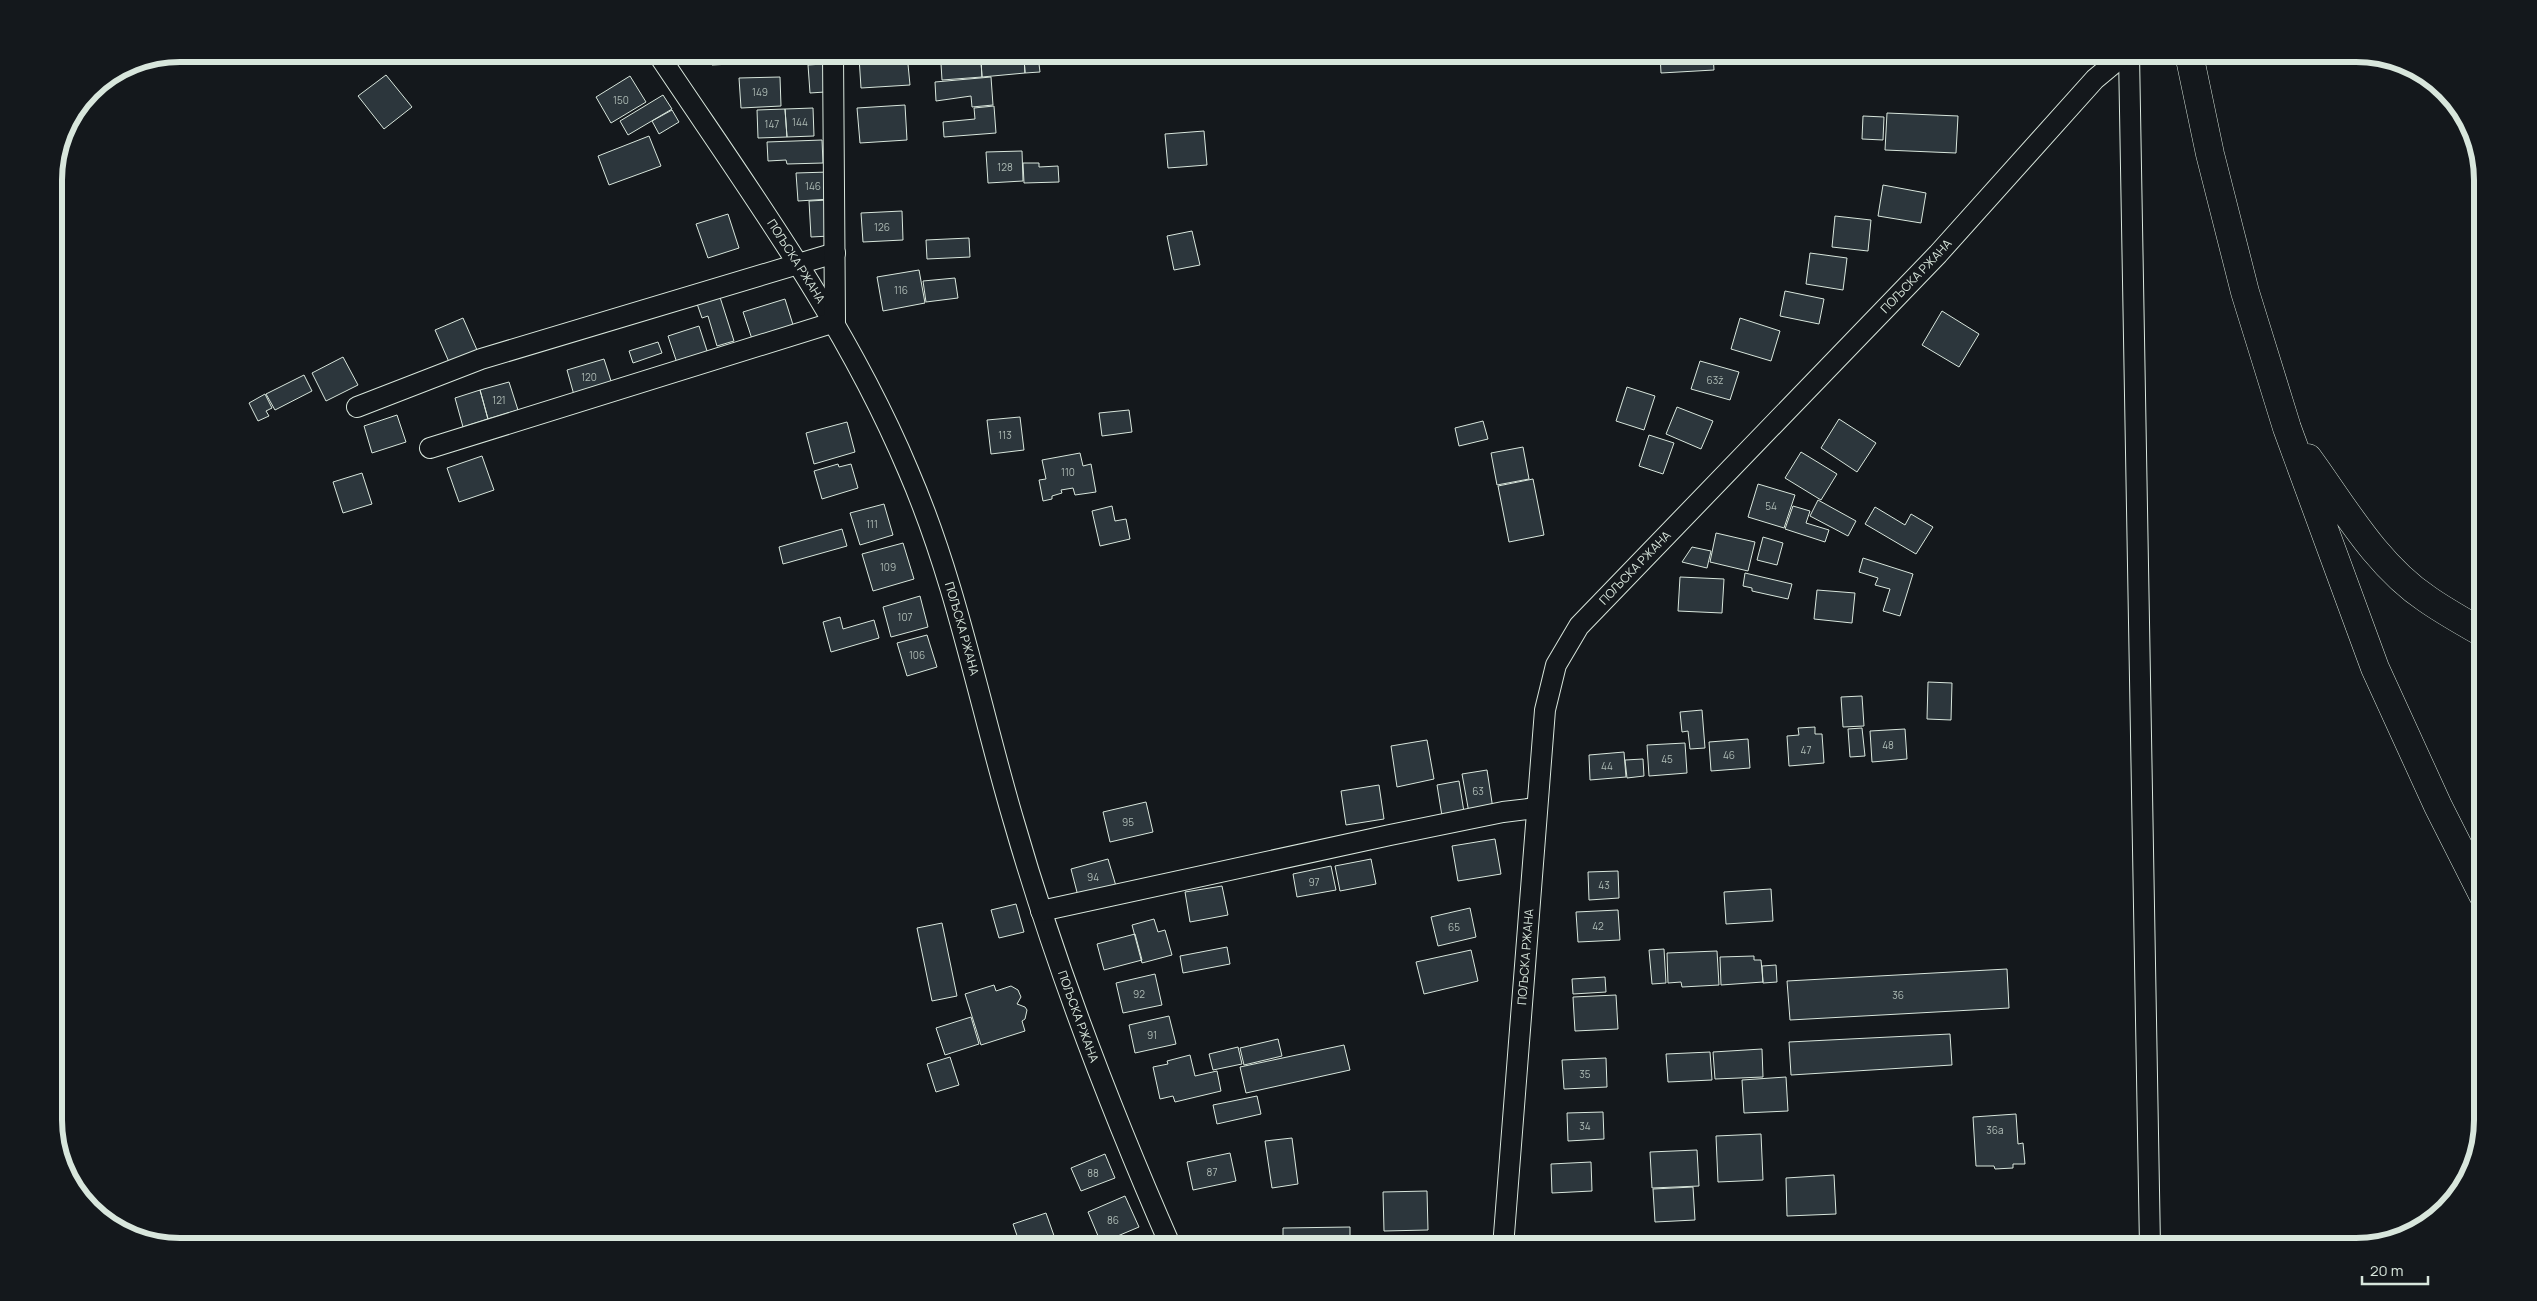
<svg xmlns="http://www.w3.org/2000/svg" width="2537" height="1301" font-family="Manrope,sans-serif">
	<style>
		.building { fill: #2c363c; stroke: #d8e6dc }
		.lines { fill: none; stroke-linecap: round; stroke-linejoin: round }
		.street-casing { stroke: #d8e6dc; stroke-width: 22 }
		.secondary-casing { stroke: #d8e6dc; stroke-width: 29 }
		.street { stroke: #14181c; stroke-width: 20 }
		.secondary { stroke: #14181c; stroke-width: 28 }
		.labels { text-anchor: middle; stroke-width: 4; stroke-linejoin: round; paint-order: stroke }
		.number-label { font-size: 10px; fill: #adbab4 }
		.street-label { font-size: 12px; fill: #d8e6dc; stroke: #14181c }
		.rim { fill: none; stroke: #d8e6dc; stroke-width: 6 }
	</style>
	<rect width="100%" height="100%" fill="#14181c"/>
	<path class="building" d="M711,54H750V63L712,65Z
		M907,54L910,85L861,88L859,57Z
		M935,54H969V58L935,61Z
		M1660,54H1713L1714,70L1661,73Z
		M1926,54H1968V56L1927,58Z
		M1038,56L1040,72L1025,73L1024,57Z
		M1024,57L1025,73L982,77L981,61Z
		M981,61L982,77L942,80L941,64Z
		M823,64L825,92L810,93L808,65Z
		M386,75L412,107L384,129L358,96Z
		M630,76L646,102L611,123L596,97Z
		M780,77L781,106L741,108L739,78Z
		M991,77L993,105L972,107L971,96L936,101L935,82Z
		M663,95L672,109L628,135L620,121Z
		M905,105L907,140L860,143L857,108Z
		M994,106L996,133L944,137L943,122L975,119L974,108Z
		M813,108L814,136L787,137L785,109Z
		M785,109L787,137L758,138L757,110Z
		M672,110L679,122L659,134L652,121Z
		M1887,113L1958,116L1956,153L1885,150Z
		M1863,116L1884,117L1883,140L1862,139Z
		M1204,131L1207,165L1168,168L1165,134Z
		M649,136L661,166L609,185L598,156Z
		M822,140L823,163L787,164L786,160L768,161L767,142Z
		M1022,151L1023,181L988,183L986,152Z
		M1023,163H1039V167L1058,166L1059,182L1024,183Z
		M829,172L830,199L798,201L796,173Z
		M1883,185L1926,193L1921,223L1878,216Z
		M828,200L830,236L811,237L809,201Z
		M902,211L903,240L863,242L861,213Z
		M728,214L739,248L708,258L696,224Z
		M1835,216L1871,220L1868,251L1832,247Z
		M1192,231L1200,265L1174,270L1167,236Z
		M969,238L970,257L927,259L926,240Z
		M1810,253L1847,258L1843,290L1806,284Z
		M919,270L925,303L883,311L877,277Z
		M955,278L958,298L926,302L923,281Z
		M718,291L734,341L717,346L708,316L702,318L695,298Z
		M1785,291L1824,299L1819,324L1780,316Z
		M785,299L794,328L753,342L743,312Z
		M1942,311L1979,334L1959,367L1922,345Z
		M463,318L477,350L449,362L435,330Z
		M1740,318L1780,331L1771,361L1731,349Z
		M699,326L709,357L678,366L668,336Z
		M658,342L662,353L633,363L629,351Z
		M343,357L358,385L326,401L312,373Z
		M604,359L612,384L574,395L567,370Z
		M1700,361L1739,372L1730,400L1691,389Z
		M304,375L312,391L275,410L266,394Z
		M509,382L518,410L488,419L480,390Z
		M1627,387L1655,396L1644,430L1616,421Z
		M480,390L488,419L463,427L455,398Z
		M265,394L272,408L266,411L269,416L258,421L249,403Z
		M1677,407L1713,421L1701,449L1666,434Z
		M1129,410L1132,432L1102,436L1099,413Z
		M397,415L406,442L372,453L364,426Z
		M1020,417L1024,450L991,454L987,420Z
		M1839,419L1876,443L1857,472L1821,448Z
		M1483,421L1488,439L1459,446L1455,428Z
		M847,422L855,452L814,464L806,433Z
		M1649,435L1674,443L1663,474L1639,466Z
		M1523,447L1529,479L1497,485L1491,453Z
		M1801,452L1837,474L1821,500L1785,478Z
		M1080,453L1083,466L1091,464L1096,492L1075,495L1073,488L1061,490L1062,493L1052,496V499L1043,501L1039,480L1046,479L1042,460Z
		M482,456L494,490L459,502L447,468Z
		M838,464L839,467L851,464L858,488L822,499L814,471Z
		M362,473L372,504L343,513L333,482Z
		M1533,479L1544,535L1509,542L1498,486Z
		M1758,484L1795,495L1784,528L1748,517Z
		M1818,500L1856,521L1848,536L1810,516Z
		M884,504L893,535L860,545L850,513Z
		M1112,506L1115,521L1126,519L1130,539L1100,546L1092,511Z
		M1793,506L1810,511L1806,523L1829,530L1825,542L1785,529Z
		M1875,507L1905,525L1911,514L1933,527L1916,554L1865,524Z
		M842,529L847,546L783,564L779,547Z
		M1716,533L1755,542L1748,571L1710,562Z
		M1763,537L1783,543L1777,565L1757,560Z
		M903,543L914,579L873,591L862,554Z
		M1692,547L1711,551L1707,568L1682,562Z
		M1863,558L1913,574L1900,616L1883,611L1890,589L1875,585L1878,578L1859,572Z
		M1745,573L1792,584L1788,599L1752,591V588L1743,586Z
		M1680,577L1724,579L1722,613L1678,611Z
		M1817,590L1855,593L1852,623L1814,619Z
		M920,596L928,627L891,637L883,607Z
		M840,617L843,629L874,620L879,638L831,652L823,622Z
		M927,635L937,667L907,676L897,643Z
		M1928,682L1952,683L1951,720L1927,719Z
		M1862,696L1864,726L1843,727L1841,697Z
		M1702,710L1705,748L1690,749L1688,731L1682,732L1680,712Z
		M1815,727V734H1822L1824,763L1789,766L1787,736L1799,735L1798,728Z
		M1862,728L1865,756L1850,757L1848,729Z
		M1905,729L1907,759L1872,762L1870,731Z
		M1748,739L1750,768L1711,771L1709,742Z
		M1427,740L1434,779L1397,787L1391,746Z
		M1685,743L1687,773L1649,776L1647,745Z
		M1624,752L1626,777L1590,780L1589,755Z
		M1643,759L1644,776L1627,778L1625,760Z
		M1487,770L1493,809L1469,813L1462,774Z
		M1459,781L1464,812L1442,816L1437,785Z
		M1379,785L1384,819L1346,825L1341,791Z
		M1146,802L1153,832L1110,842L1103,812Z
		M1495,839L1501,874L1458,881L1452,846Z
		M1108,859L1116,886L1078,896L1071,869Z
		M1371,859L1376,884L1340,891L1335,866Z
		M1331,866L1336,890L1297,897L1293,874Z
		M1618,871L1619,898L1589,900L1588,872Z
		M1222,886L1228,915L1190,922L1185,892Z
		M1771,889L1773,921L1726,924L1724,892Z
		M1016,904L1024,932L999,938L991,910Z
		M1470,908L1476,937L1438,946L1431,917Z
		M1618,910L1620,940L1578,942L1576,912Z
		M1154,919L1158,932L1165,930L1172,955L1142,963L1132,925Z
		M942,923L957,996L932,1001L917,928Z
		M1135,934L1142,960L1104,970L1097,944Z
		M1227,947L1230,964L1183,973L1180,956Z
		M1664,949L1666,983L1652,984L1649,950Z
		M1471,950L1478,981L1424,994L1416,962Z
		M1717,951L1719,985L1682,987L1681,982L1668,983L1667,953Z
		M1754,956V960H1761L1763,982L1721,985L1720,957Z
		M1776,965L1777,982L1763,983L1762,966Z
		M2007,969L2009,1008L1790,1020L1787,981Z
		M1155,974L1162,1005L1123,1013L1116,983Z
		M1605,977L1606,992L1573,994L1572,979Z
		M994,985L996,991L1011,986L1018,990L1021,997L1017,1004L1025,1007L1027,1010L1025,1019L1022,1021L1025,1031L981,1045L965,994Z
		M1616,995L1618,1029L1575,1031L1573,997Z
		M1169,1016L1176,1044L1135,1053L1129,1025Z
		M971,1017L979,1044L945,1055L936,1028Z
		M1950,1034L1952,1065L1791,1075L1789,1042Z
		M1278,1039L1282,1056L1244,1065L1240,1048Z
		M1344,1045L1350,1070L1246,1093L1240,1067Z
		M1238,1047L1242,1064L1213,1070L1209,1054Z
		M1762,1049L1763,1077L1715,1079L1713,1052Z
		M1710,1052L1712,1080L1668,1082L1666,1054Z
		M1190,1055L1195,1076L1217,1071L1221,1091L1175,1102L1173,1096L1160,1099L1153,1067L1168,1064L1167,1061Z
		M950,1057L959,1085L936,1092L927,1064Z
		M1606,1058L1607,1087L1564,1089L1562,1060Z
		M1786,1077L1788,1111L1744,1113L1742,1080Z
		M1257,1096L1261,1114L1217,1124L1213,1105Z
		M1603,1112L1604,1139L1568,1141L1567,1113Z
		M2016,1114L2018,1144L2023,1143L2025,1164H2013V1168L1995,1169L1994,1166H1976L1973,1117Z
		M1761,1134L1763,1180L1718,1182L1716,1136Z
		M1292,1138L1298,1184L1272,1188L1265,1141Z
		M1697,1150L1699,1186L1652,1188L1650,1152Z
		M1230,1153L1236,1181L1193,1190L1187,1162Z
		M1105,1154L1115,1178L1081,1191L1071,1168Z
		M1591,1162L1592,1191L1552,1193L1551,1164Z
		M1834,1175L1836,1214L1787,1216L1786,1178Z
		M1693,1187L1695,1220L1655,1222L1653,1189Z
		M1427,1191L1428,1230L1384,1231L1383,1192Z
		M1125,1196L1139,1227L1101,1243L1088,1212Z
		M1046,1213L1058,1247H1021L1013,1224Z
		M1350,1227V1243L1283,1244V1228Z
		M1848,1238L1849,1247H1835L1834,1239Z
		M1713,1241V1247H1696L1695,1242Z"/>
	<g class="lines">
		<g class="street-casing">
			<g id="street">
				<path id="s1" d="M658,54C748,189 845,320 908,470C957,583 979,704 1014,822C1056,968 1110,1108 1171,1247"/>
				<path d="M2129,54L2150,1247"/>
				<path d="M357,407L481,359L835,253"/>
				<path d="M430,448L835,322L833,54"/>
				<path d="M1041,911L1390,835L1503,812L1536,808"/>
				<path id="s2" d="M1503,1247L1545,710L1556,665L1579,626L1938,254L2095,79L2125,54"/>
			</g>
		</g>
		<g class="secondary-casing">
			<path id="secondary" d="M2189,54L2210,154L2245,292L2287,428L2375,668L2438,806L2483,895
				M2308,458C2343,506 2376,565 2427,599C2444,611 2464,622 2483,633"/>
		</g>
		<use href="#street" class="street"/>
		<use href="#secondary" class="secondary"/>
	</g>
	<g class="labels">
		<g class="number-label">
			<text x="760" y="96">149</text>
			<text x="621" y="104">150</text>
			<text x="800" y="126">144</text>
			<text x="772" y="128">147</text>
			<text x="1005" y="171">128</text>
			<text x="813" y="190">146</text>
			<text x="882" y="231">126</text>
			<text x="901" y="294">116</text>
			<text x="589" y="381">120</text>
			<text x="1715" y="384">63ž</text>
			<text x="499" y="404">121</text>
			<text x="1005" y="439">113</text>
			<text x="1068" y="476">110</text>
			<text x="1771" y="510">54</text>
			<text x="872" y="528">111</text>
			<text x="888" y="571">109</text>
			<text x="905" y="621">107</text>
			<text x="917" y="659">106</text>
			<text x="1888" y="749">48</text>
			<text x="1806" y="754">47</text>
			<text x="1729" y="759">46</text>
			<text x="1667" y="763">45</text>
			<text x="1607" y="770">44</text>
			<text x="1478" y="795">63</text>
			<text x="1128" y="826">95</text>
			<text x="1093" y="881">94</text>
			<text x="1314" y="886">97</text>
			<text x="1604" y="889">43</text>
			<text x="1598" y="930">42</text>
			<text x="1454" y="931">65</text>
			<text x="1139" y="998">92</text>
			<text x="1898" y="999">36</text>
			<text x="1152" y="1039">91</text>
			<text x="1585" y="1078">35</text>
			<text x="1585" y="1130">34</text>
			<text x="1995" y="1134">36a</text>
			<text x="1212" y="1176">87</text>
			<text x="1093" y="1177">88</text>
			<text x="1113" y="1224">86</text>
		</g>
		<g class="street-label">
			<text dy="4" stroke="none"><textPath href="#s1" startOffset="249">ПОЉСКА РЖАНА</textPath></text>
			<text dy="4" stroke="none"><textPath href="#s2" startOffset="1116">ПОЉСКА РЖАНА</textPath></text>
			<text dy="4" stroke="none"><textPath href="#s2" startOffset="711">ПОЉСКА РЖАНА</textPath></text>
			<text dy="4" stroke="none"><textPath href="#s1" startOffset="654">ПОЉСКА РЖАНА</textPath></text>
			<text dy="4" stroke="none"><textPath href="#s2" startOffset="291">ПОЉСКА РЖАНА</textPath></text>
			<text dy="4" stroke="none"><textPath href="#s1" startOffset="1059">ПОЉСКА РЖАНА</textPath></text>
		</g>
	</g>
	<path d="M0 0H2537V1301H0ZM180 62H2356A118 118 0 0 1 2474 180V1120A118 118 0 0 1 2356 1238H180A118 118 0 0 1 62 1120V180A118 118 0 0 1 180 62Z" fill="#14181c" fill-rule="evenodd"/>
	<path class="rim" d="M180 62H2356A118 118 0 0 1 2474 180V1120A118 118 0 0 1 2356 1238H180A118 118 0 0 1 62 1120V180A118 118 0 0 1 180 62Z"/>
	<path d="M2362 1276v8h66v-8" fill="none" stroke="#d8e6dc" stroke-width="2.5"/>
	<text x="2370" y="1276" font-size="15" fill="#d8e6dc" stroke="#14181c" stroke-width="4" paint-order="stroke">20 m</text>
</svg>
